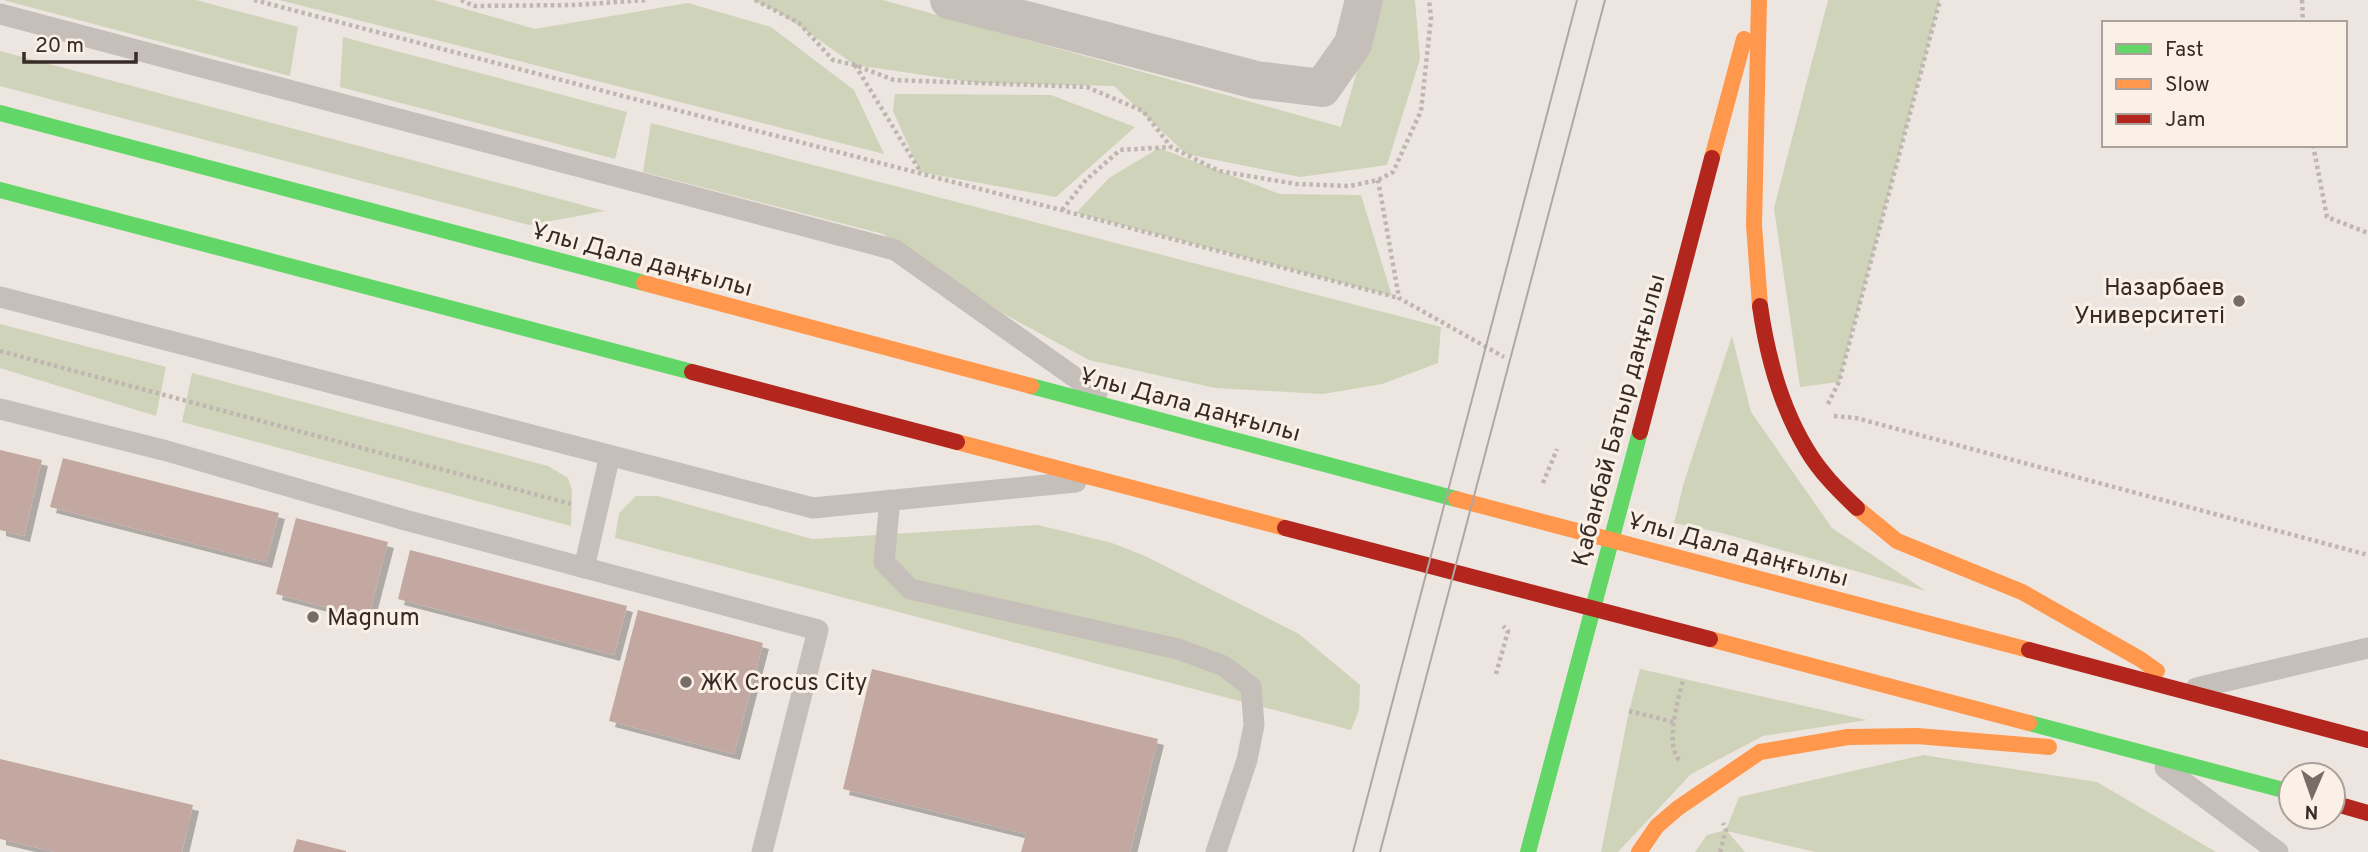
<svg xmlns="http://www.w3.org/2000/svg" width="2368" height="852" font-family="Overpass,sans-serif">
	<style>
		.green { fill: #cfd3b9 }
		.building { fill: #c2a8a0; filter: url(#shadow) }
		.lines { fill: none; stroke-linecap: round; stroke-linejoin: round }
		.path { stroke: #bfb6b1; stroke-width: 4.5; stroke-dasharray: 3.5 3.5; stroke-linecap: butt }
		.lane { stroke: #c6beb9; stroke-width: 21 }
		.street { stroke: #c6beb9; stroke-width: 38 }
		.fast { stroke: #63d668; stroke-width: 16 }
		.slow { stroke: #ff974d; stroke-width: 16 }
		.jam { stroke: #b3261e; stroke-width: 16 }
		.tram { stroke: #aea7a3; stroke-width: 2 }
		.poi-dot { fill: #776c68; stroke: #faf0e6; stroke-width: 2.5 }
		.labels { text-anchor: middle; stroke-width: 6; stroke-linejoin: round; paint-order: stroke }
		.street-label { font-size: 24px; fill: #372b27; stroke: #faf0e6 }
		.poi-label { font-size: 24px; fill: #372b27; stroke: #faf0e6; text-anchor: start }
	</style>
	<defs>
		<filter id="shadow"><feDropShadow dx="6" dy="6" stdDeviation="0" flood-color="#0004"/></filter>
	</defs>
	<rect width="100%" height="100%" fill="#ede6e0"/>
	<path class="green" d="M3,0H196L298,27L290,76Z
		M279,0H434L535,29L688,3L771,27L854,90L884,154Z
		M753,0H883L1341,127L1377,0H1415L1420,59L1387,165L1300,177L1186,154L1114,86L978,83L855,65L780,13Z
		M1828,0H1940L1839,382L1800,387L1774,208Z
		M343,37L627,112L615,159L340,87Z
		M0,51L605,211L529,225L0,86Z
		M895,94L1051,95L1135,127L1056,197L920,172L893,111Z
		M651,123L1441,327L1438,363L1382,384L1323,394L1215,388L1089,360L1006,315L883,234L643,172Z
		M1159,148L1280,194L1361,195L1392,296L1076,213L1109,178Z
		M0,324L166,367L156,416L0,368Z
		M1732,336L1751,412L1832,528L1926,591L1722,533L1674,523L1684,482Z
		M192,373L548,466L568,478L572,491L571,526L182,422Z
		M636,496H658L812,539L1038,525L1112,543L1145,556L1299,634L1360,685L1359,710L1351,730L615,538L619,513Z
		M1640,669L1867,720L1763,736L1691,774L1618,852H1601L1629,711Z
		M1923,755L2097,782L2216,852H1815L1727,831L1745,852H1695L1707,835L1726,830L1739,797Z"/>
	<path class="building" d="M0,450L42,460L24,536L0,530Z
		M63,458L279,513L266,562L50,507Z
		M296,518L388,542L368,618L276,594Z
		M410,550L627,606L614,655L398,599Z
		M638,610L763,643L734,754L609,721Z
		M872,669L1158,739L1130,852H1021L1026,834L843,789Z
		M0,759L193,805L182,852H55L0,839Z
		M297,839L346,851V852H293Z"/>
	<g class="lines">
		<path class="path" d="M254,0L1399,298
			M461,0L474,6L574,5L647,0
			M755,0L799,23L833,60L855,65L894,80L1087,87L1143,111L1171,147L1219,171L1296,184L1350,186L1378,180L1393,172L1421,111L1431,18L1429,0
			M2302,0L2303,23
			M855,65L920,171
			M2313,145L2327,217L2368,233
			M1378,180L1399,298L1504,357
			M1062,210L1086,180L1120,150L1170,147
			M0,351L571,504
			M1828,404L1839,382L1940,0
			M1834,416L1856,418L2368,555
			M1543,483L1557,449
			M1496,674L1508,631L1503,626
			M1629,711L1674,722
			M1679,760C1665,743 1678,701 1683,680
			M1720,852L1726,830L1723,823"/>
		<path class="lane" d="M0,14L895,250L1097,393
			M0,297L813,508L1076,482
			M0,409L167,451L405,520L818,630L762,852
			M890,500L884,562L910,589L1178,649L1224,666L1251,687L1254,725L1247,760L1216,852
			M584,568L610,455
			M2196,688L2368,648
			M2165,768L2278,852"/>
		<path class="street" d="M949,0L1256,80L1322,88L1353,44L1364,0"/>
		<path class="fast" d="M0,113L644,283
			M0,190L692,372
			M1031,386L1456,499
			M2029,723L2291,792
			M1528,852L1640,432"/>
		<path class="slow" d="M1759,0L1754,225L1760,306
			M1712,158L1744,39
			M644,283L1031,386
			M957,442L1285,528
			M1456,499L2029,650
			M1857,508L1897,541L2022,592L2140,659L2157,671
			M1710,639L2029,723
			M1639,852L1657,826L1678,808L1760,752L1848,737L1917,736L2049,747"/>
		<path class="jam" d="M1760,306C1767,355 1781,407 1807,450C1820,472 1838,490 1857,508
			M692,372L957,442
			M1640,432L1712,158
			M1285,528L1710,639
			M2029,650L2368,740
			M2333,803L2368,813"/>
		<path class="tram" d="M1353,852L1577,0
			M1380,852L1605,0"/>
	</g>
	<g class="poi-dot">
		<circle cx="2239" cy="301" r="7"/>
		<circle cx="313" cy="617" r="7"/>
		<circle cx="686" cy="682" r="7"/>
	</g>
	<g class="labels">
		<g class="street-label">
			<text transform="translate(642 259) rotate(15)" y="8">Ұлы Дала даңғылы</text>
			<text transform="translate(1190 404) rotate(15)" y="8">Ұлы Дала даңғылы</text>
			<text transform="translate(1618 420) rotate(-75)" y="8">Қабанбай Батыр даңғылы</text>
			<text transform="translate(1738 549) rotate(15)" y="8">Ұлы Дала даңғылы</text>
		</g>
		<g class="poi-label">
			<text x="2225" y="295" text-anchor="end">Назарбаев<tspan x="2225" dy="28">Университеті</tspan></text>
			<text x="327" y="625">Magnum</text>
			<text x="700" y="690">ЖК Crocus City</text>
		</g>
	</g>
	<rect x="2102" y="21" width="245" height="126" fill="#faf0e6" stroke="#aca19a" stroke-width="2"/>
	<rect x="2116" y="44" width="35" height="10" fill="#63d668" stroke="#aca19a" stroke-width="2"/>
	<text x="2165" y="56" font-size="21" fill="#372b27">Fast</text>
	<rect x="2116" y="79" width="35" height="10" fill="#ff974d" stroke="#aca19a" stroke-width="2"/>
	<text x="2165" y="91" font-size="21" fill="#372b27">Slow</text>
	<rect x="2116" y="114" width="35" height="10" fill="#b3261e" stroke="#aca19a" stroke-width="2"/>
	<text x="2165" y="126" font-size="21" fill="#372b27">Jam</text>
	<g transform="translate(2312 796) rotate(182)"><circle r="33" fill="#faf0e6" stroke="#aca19a" stroke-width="2"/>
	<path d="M0-5L12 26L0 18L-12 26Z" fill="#776c68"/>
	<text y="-10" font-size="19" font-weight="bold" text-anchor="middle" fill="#372b27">N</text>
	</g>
	<path d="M24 52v10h112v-10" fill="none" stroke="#372b27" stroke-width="3.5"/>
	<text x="35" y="52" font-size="21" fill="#372b27" stroke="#faf0e6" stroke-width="5" paint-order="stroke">20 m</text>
</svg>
